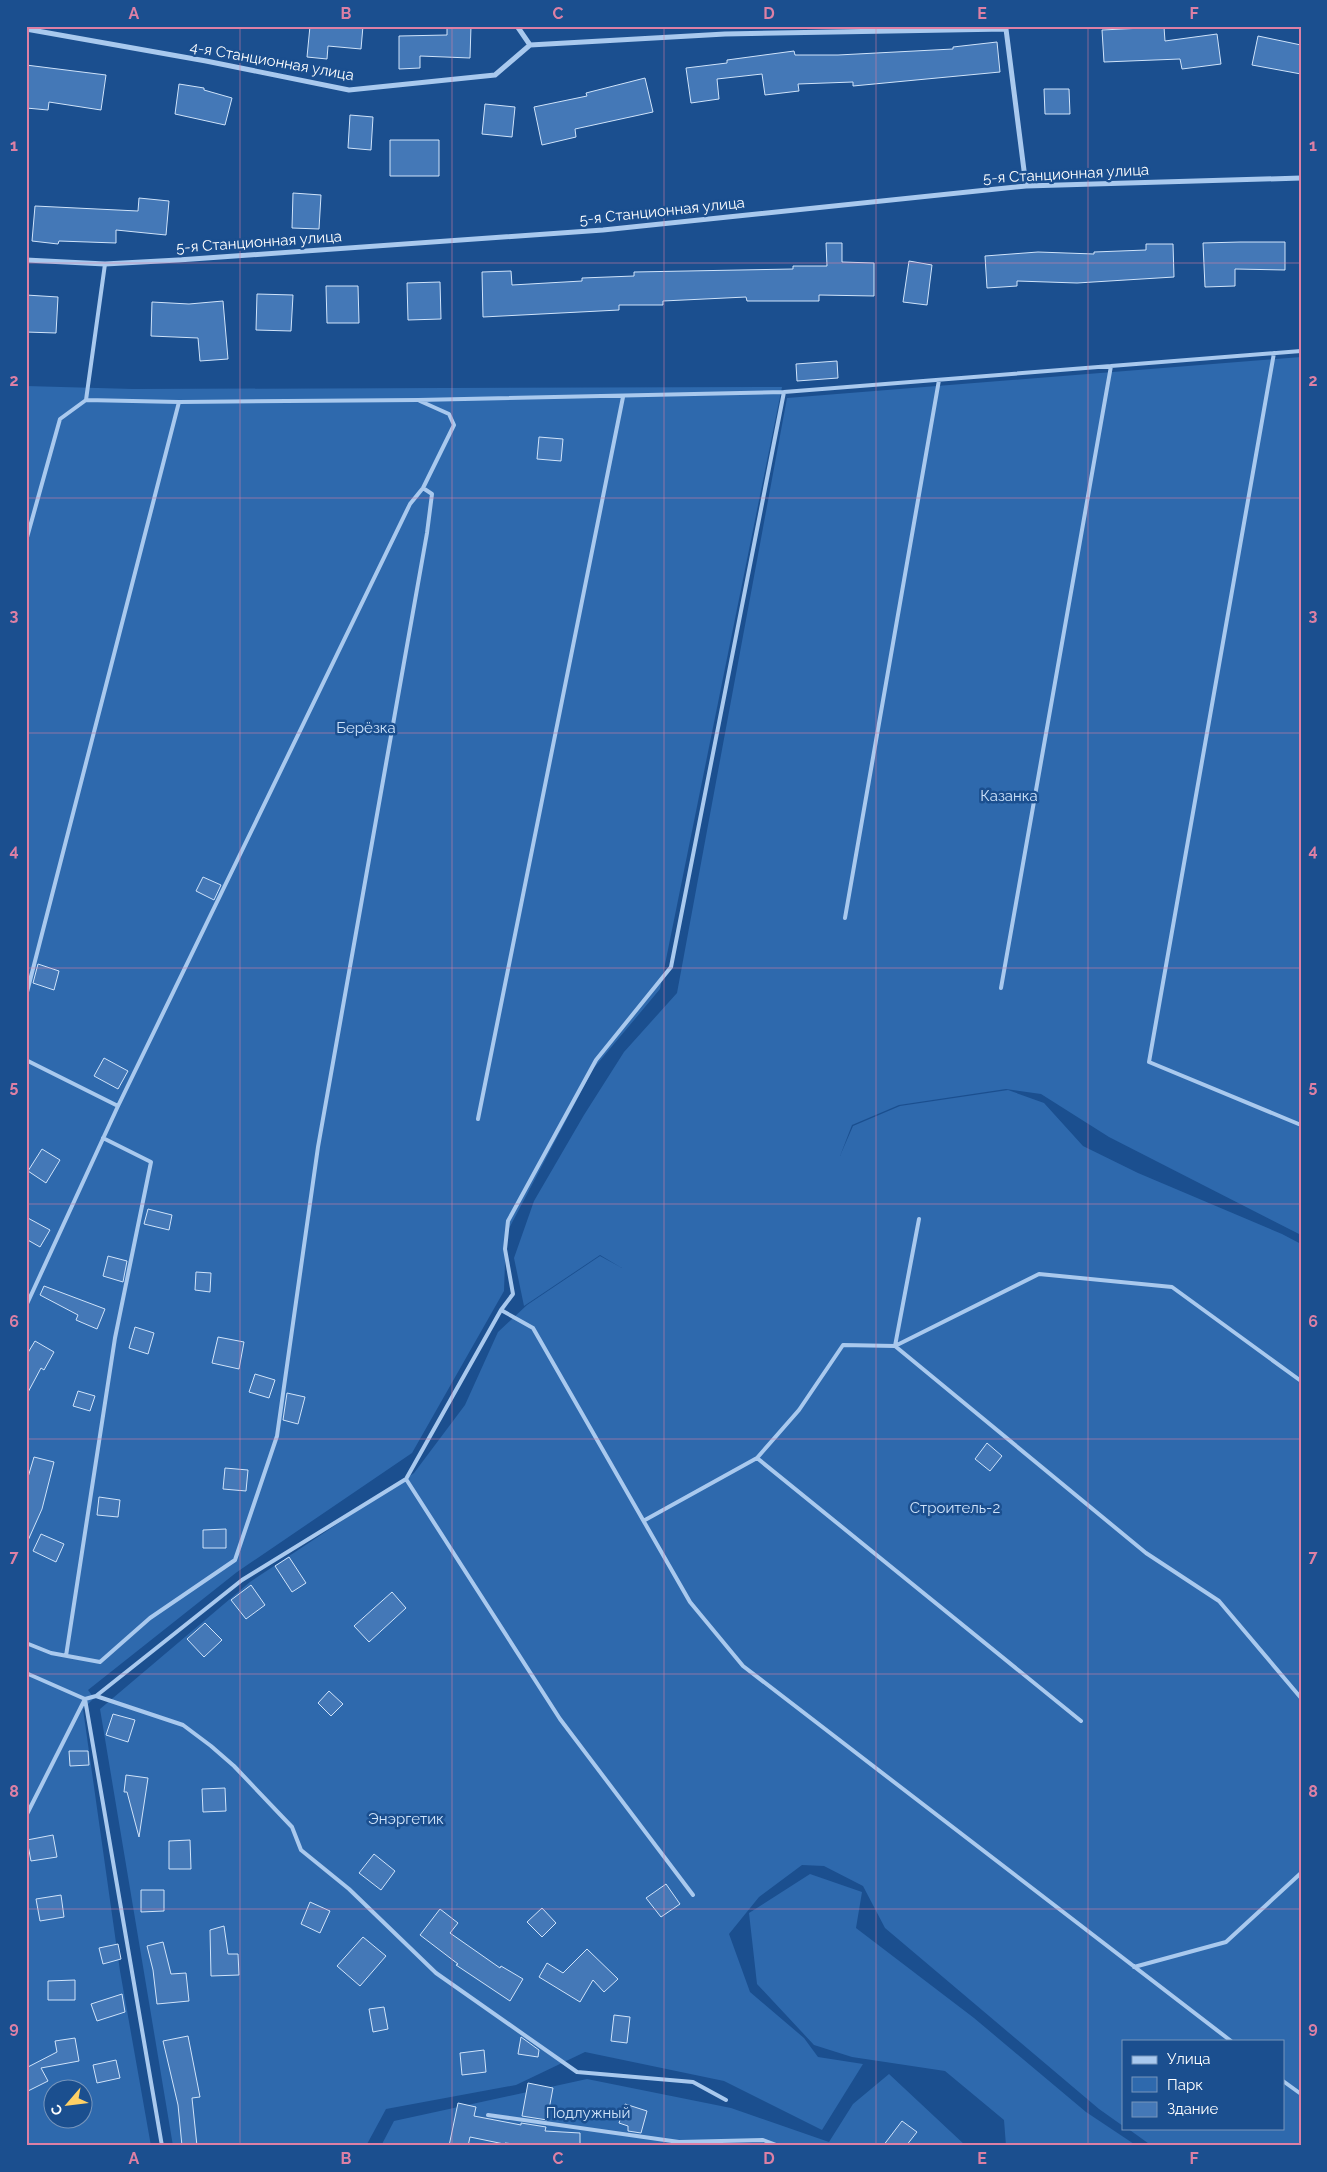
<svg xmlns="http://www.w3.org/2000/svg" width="1327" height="2172" font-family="Raleway,sans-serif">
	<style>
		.green { fill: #2e69ad; fill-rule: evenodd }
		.building { fill: #4478b7; stroke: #cfe3fa }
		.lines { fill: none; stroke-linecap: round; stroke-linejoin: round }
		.service { stroke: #a9c9ee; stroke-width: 4 }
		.minor { stroke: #a9c9ee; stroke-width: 5 }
		.grid { fill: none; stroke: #dd80a5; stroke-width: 1; stroke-opacity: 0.55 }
		.labels { text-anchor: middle; stroke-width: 5; stroke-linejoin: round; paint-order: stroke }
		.street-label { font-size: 15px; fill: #fff; stroke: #1b4f8f }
		.park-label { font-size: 15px; fill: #cfe3fa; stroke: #1b4f8f }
		.neatline { fill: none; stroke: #dd80a5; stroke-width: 2 }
		.grid-label { font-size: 16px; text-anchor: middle; font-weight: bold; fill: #dd80a5 }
	</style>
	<rect width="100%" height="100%" fill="#1b4f8f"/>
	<path class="green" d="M1301,357V1235L1109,1137L1041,1094L1006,1089L899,1105L852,1125L840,1156L853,1126L900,1106L1008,1090L1044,1103L1083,1146L1138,1173L1282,1234L1301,1244V2146H1152L1127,2128H1283V2041H1123V2126L1099,2109L885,1928L863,1886L824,1866L802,1865L759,1897L729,1934L750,1992L804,2038L818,2057L863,2064L822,2130L724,2081L585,2052L516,2085L386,2109L366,2146H173L100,1709L250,1582L414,1473L465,1405L498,1332L527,1305L600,1256L622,1268L600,1255L524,1306L514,1258L534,1201L584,1115L624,1052L677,993L787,398Z
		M26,386L133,389L782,387L660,989L593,1069L506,1234L504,1291L412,1453L237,1572L88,1690L94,1698L83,1709L120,1971L151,2146H26ZM52,2090H82V2120H52Z
		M810,1874L862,1892L856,1928L974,2018L1086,2112L1137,2146H1006L1004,2120L945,2071L852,2057L814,2045L757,1984L749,1913Z
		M889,2074L966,2146H381L394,2121L587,2079L731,2108L829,2142L853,2104Z"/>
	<path class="building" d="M310,26H363L361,49L328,46L327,59L307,57Z
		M447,26H471L470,58L420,56V68L399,69V36L447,35Z
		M1164,27L1165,41L1217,34L1221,64L1182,69L1180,59L1104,62L1102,30Z
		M1258,36L1301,45V74L1252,65Z
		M997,42L1000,72L853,86V82L798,84L799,91L765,95L762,74L717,79L719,99L691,103L686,68L727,63V60L794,51L795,55H838L953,49V47Z
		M26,65L106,75L101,110L49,102L48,110L26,108Z
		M645,78L653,112L575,129L576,137L542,145L534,107L587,96L586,93Z
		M179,84L204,88V90L232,98L225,125L175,114Z
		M1044,89H1069L1070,114H1045Z
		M485,104L515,107L512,137L482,134Z
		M350,115L373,117L371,150L348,148Z
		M390,140H439V176H390Z
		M293,193L321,195L319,229L292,228Z
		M139,198L169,201L166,235L116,230V243L59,241L58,244L32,241L35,206L138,211Z
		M1240,242H1285V270L1235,269V286L1205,287L1203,243Z
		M826,243H842V262L874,263V296L819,295V301H747L746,297L663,301V305H619V310L483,317L482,272L511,271L512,285L582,281V278L634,276V272L793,269V266H827Z
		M1146,244H1173L1174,277L1077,283L1017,281V286L987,288L985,256L1038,252L1094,254V252L1146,250Z
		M909,261L932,265L927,305L903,302Z
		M440,282L441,319L408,320L407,283Z
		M326,286H358L359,323H327Z
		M257,294L293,295L291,331L256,330Z
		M26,295L58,297L56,333L26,332Z
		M223,301L228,359L200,361L198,338L151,336L152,302L189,304Z
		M837,361L838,378L797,381L796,364Z
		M539,437L563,439L561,461L537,459Z
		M203,877L221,885L214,900L196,891Z
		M38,964L59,971L54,990L33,983Z
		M104,1058L128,1071L118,1089L94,1076Z
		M42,1149L60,1160L46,1183L28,1171Z
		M148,1209L172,1215L169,1230L144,1224Z
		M26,1217L50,1230L40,1247L26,1239Z
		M108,1256L127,1261L123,1282L103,1276Z
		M196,1272L211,1273L210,1292L195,1290Z
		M44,1286L105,1309L97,1329L76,1320L78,1315L40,1295Z
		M135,1327L154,1333L148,1354L129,1348Z
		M218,1337L244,1342L239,1369L212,1363Z
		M35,1341L54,1352L44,1370L41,1368L26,1396V1356Z
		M255,1374L275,1380L269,1398L249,1392Z
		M78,1391L95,1396L90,1411L73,1406Z
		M287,1393L305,1397L298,1424L283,1420Z
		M987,1443L1002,1456L990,1471L975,1459Z
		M34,1457L54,1462L42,1509L26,1545V1484Z
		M225,1468L248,1470L246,1491L223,1489Z
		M99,1497L120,1500L118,1517L97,1515Z
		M226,1529V1548H203V1530Z
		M41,1534L64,1544L56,1562L33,1551Z
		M289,1557L306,1583L292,1592L275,1566Z
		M251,1585L265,1605L246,1619L231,1600Z
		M392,1592L406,1608L369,1642L354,1626Z
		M205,1623L222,1640L204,1657L187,1639Z
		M329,1691L343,1704L331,1716L318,1703Z
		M113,1714L135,1720L128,1742L106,1735Z
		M69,1751H88L89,1765L70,1766Z
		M126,1775L148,1778L139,1837L127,1792H124Z
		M225,1788L226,1811L203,1812L202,1789Z
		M53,1835L57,1857L31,1861L27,1840Z
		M190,1840L191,1869H169V1841Z
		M374,1854L395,1871L381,1890L359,1873Z
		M666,1884L680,1904L661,1917L646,1898Z
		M141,1890H164V1911L141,1912Z
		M61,1895L64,1917L40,1921L36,1899Z
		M310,1902L330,1911L320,1933L301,1924Z
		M542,1908L556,1923L542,1937L527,1922Z
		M440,1909L458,1923L450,1933L500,1968L501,1966L523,1979L510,2001L456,1965L458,1964L420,1935Z
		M224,1926L228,1954H238L239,1975L211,1976L210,1930Z
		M363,1937L386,1956L360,1986L337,1966Z
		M163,1942L171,1974L186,1973L189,2001L157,2004L153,1970L147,1946Z
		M118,1944L121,1959L103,1964L99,1948Z
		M587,1949L618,1979L604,1992L593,1980L580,2002L539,1977L547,1963L563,1973Z
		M75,1980V2000H48V1981Z
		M122,1994L125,2012L97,2021L91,2004Z
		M384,2007L388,2029L373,2032L369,2009Z
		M614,2015L630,2017L627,2043L611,2041Z
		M188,2036L200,2097L192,2098L197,2146H182L178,2105L163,2041Z
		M521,2037L539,2050L538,2057L518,2054Z
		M75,2038L79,2061L41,2068L48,2081L26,2092V2068L57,2052L55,2041Z
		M484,2050L486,2072L462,2075L460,2053Z
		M116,2060L120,2078L97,2083L93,2065Z
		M528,2083L553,2088L547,2120L522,2116Z
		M458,2103L476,2107L474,2116L521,2125V2123L546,2127L545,2131L580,2133V2146H532L505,2143L504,2144L470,2137L468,2146H449Z
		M625,2104L647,2111L641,2133L628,2131V2126L619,2123Z
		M902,2121L917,2132L906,2146H883Z"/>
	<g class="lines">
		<path class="service" d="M105,264L86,400L179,402L418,400L784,392L1301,351
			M1274,353L1149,1062L1301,1125
			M26,541L60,419L86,400
			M845,918L939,380
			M1001,988L1111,366
			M26,996L179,402
			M26,1060L118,1106
			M478,1119L623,397
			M919,1219L895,1346L1146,1553L1219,1601L1301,1698
			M26,1306L118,1106L410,504L423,488L454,425L449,414L420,401
			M501,1310L533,1328L690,1602L743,1666L1231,2041
			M757,1458L1081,1721
			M406,1479L560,1719L693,1895
			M645,1520L757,1458L799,1410L843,1345L895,1346L1039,1274L1172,1287L1301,1381
			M26,1643L51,1653L100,1662L150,1618L235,1560L277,1436L318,1147L427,533L432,494L423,488
			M66,1656L115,1338L151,1162L103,1138
			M26,1673L85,1699L96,1696L242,1580L406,1479L501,1310L513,1294L505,1249L508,1221L596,1060L671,967L784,392
			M96,1696L183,1725L211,1746L234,1766L292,1827L301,1850L349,1889L436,1973L577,2072L693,2082L726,2100
			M85,1699L162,2146
			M26,1816L85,1699
			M1134,1967L1226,1942L1301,1873
			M1283,2081L1301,2094
			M488,2115L679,2142L763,2140L779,2146"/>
		<path class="minor" d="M517,26L530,45
			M26,29L206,61L349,90L495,75L530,45L725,34L1006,29L1026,186
			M26,260L105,264L178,260L603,230L1026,186L1301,178"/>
	</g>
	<path class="grid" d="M240,26V2146M452,26V2146M664,26V2146M876,26V2146M1088,26V2146M26,263H1301M26,498H1301M26,733H1301M26,968H1301M26,1204H1301M26,1439H1301M26,1674H1301M26,1909H1301"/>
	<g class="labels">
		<g class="street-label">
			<text transform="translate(272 61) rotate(10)" y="5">4-я Станционная улица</text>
			<text transform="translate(1066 174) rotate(-3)" y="5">5-я Станционная улица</text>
			<text transform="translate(662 211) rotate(-6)" y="5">5-я Станционная улица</text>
			<text transform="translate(259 242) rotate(-4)" y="5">5-я Станционная улица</text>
		</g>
		<g class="park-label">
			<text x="366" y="733">Берёзка</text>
			<text x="1009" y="801">Казанка</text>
			<text x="955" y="1513">Строитель-2</text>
			<text x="406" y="1824">Энэргетик</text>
			<text x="588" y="2118">Подлужный</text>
		</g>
	</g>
	<rect width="1327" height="2172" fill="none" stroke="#1b4f8f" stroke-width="55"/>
	<rect x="1122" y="2040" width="162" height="90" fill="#1b4f8f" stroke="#7695bc"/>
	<rect x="1132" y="2056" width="25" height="8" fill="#a9c9ee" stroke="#7695bc"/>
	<text x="1167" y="2064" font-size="15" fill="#ffffff">Улица</text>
	<rect x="1132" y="2077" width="25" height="15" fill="#2e69ad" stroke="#7695bc"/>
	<text x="1167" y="2090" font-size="15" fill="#ffffff">Парк</text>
	<rect x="1132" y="2102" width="25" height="15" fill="#4478b7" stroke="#7695bc"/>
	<text x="1167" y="2114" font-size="15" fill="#ffffff">Здание</text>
	<g transform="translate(68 2104) rotate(242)"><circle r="24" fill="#1b4f8f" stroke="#7695bc"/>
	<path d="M0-4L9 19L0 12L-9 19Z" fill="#ffd166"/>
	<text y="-8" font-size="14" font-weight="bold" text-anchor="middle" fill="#ffffff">С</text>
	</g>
	<rect x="28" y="28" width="1272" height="2116" class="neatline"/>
	<g class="grid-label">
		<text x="134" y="19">A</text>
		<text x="346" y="19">B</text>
		<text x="558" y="19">C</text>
		<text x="769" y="19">D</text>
		<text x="982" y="19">E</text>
		<text x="1194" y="19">F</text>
		<text x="14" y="151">1</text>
		<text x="1313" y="151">1</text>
		<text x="14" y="386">2</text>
		<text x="1313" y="386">2</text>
		<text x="14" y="621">3</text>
		<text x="1313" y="621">3</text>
		<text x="14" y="856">4</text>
		<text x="1313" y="856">4</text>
		<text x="14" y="1092">5</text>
		<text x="1313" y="1092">5</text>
		<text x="14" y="1327">6</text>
		<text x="1313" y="1327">6</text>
		<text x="14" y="1562">7</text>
		<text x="1313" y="1562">7</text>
		<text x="14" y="1797">8</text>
		<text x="1313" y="1797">8</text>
		<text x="14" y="2033">9</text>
		<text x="1313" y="2033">9</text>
		<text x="134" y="2164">A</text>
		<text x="346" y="2164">B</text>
		<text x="558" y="2164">C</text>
		<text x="769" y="2164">D</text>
		<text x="982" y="2164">E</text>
		<text x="1194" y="2164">F</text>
	</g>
</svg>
